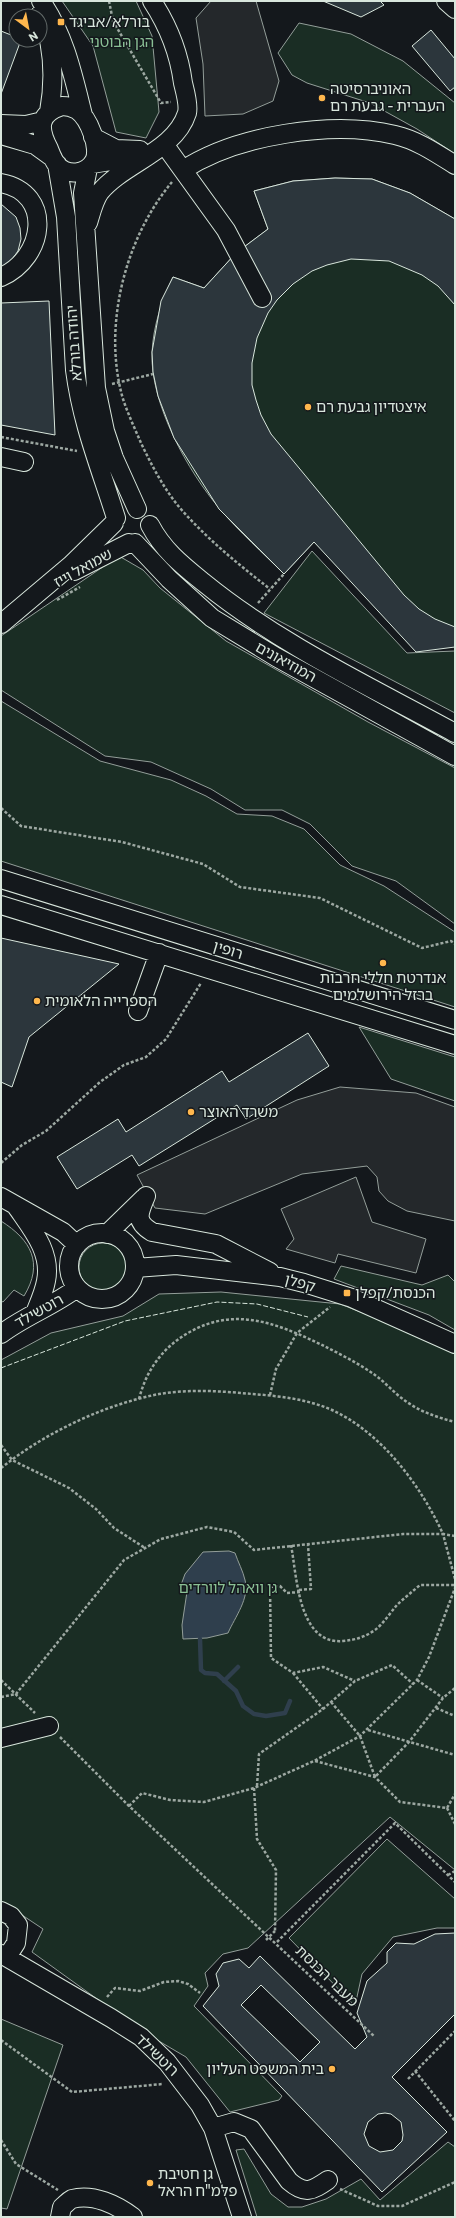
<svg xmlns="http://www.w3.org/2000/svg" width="456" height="2218" font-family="Commissioner,'Noto Sans Hebrew',sans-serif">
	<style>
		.green { fill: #1a2d24; stroke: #939e99 }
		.parking { fill: #24282b; stroke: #939e99 }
		.water { fill: #2f3f4d; stroke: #939e99 }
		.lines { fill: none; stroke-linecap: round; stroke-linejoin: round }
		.stream { stroke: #2f3f4d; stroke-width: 4.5 }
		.building { fill: #2c363c; stroke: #d8e6dc; fill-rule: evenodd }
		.minor-casing { stroke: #d8e6dc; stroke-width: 20 }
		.path { stroke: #9da8a2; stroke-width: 2.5; stroke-dasharray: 3 2; stroke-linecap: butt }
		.minor { stroke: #14181c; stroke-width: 18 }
		.path-bridge { stroke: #9da8a2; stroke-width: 2.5; stroke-dasharray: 3 2; stroke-linecap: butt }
		.fence { stroke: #d8e6dc; stroke-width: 1; stroke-dasharray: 5 2; stroke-linecap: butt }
		.poi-dot { fill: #ffb74d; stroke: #14181c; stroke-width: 1.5 }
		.labels { text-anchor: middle; stroke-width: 3; stroke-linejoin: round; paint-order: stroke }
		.poi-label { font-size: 15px; fill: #d8e6dc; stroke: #14181c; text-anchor: start }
		.park-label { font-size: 15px; fill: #8ac095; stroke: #14181c }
		.street-label { font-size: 15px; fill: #d8e6dc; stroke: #14181c }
	</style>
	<rect width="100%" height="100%" fill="#14181c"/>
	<path class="green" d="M62,1H136L152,36L159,112L146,138L116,132L93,46Z
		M299,23L351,34L403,61L455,103V154L417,129L370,103L307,83L292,75L278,53Z
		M335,178L372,179L410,193L455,219V647L314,542L284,574C263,553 239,532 220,509C188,472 150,403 152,353C153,326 162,300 173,277L204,288L236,253L268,229L254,191L293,181Z
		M312,551L407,653L455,651V713L264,613Z
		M119,556L143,570L160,588L226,641L368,722L455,768V924L396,881L352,866L310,824L282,810H245L211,789L151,762L105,756L1,690V636Z
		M1,701L100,761L171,780L206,796L237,814L272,816L304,829L340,865L384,886L455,932V1007L1,861Z
		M359,1027L455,1057V1101L391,1079Z
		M1,1221C31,1240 44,1263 24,1296L14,1290L3,1302L1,1301Z
		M79 1267a24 24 0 1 1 48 0a24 24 0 1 1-48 0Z
		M341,1266L422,1285L448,1275L455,1282V1330L429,1315L334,1279Z
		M221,1292L340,1304L435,1341L455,1352V1870L390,1817L248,1948L223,1954L205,1973L208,1986L194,2006L282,2096L279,2100L230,2112L186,2057L140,2030L32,1952L43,1929L1,1901V1360L51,1333L123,1316L159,1294Z
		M387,1839L455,1899V1928H437L393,1937L362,1974L355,2006L289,1938Z
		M1,2019L63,2045L7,2209L1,2208Z
		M448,2142L455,2147V2217H257L236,2150L244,2149L271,2194L288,2207H302L326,2199L361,2179L380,2200Z"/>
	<path class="parking" d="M211,1H256L279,81L273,101L243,114L205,116L203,64L196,18Z
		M340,1087L416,1093L455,1107V1221L407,1211L388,1201L379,1191L377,1177L367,1166L302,1174L205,1214L155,1208L137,1175L297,1100Z
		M356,1177L372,1222L426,1239L416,1273L338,1254L335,1263L286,1249L294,1239L281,1209Z"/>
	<path class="water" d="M229,1551L235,1553C238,1562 243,1571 245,1580C250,1598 235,1617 228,1633L207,1638L183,1639L182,1625L188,1585H181L185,1574L203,1552Z"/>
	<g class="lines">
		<path class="stream" d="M200,1639L201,1670L205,1673L217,1674L236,1691L243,1706L254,1714L266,1716L285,1713L290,1701
			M224,1681L238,1667"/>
	</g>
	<path class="building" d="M323,1H380L384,5L361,17Z
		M431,30L455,59V87L450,91L412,46Z
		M1,31L16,37V40H21L1,94Z
		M335,178L372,179L410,193L455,219V305L438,286L422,275L389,261L351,259L327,265L312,271L293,284L277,300L268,313L257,338L252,363V385L256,400L261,415L271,434L404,595L419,609L435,619L455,627V647L416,652L314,542L284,574L219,509L174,438L158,396L153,372L152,352L161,301L173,277L204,288L236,253L268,229L254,191L293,181Z
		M1,204L16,217L20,228L21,239L18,251L11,261L1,268Z
		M49,301L55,435L1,425V303Z
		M1,938L119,964L29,1037L12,1087L1,1082Z
		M308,1033L329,1066L246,1119L237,1105L139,1166L132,1155L77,1189L57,1157L118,1119L126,1132L222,1071L229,1082Z
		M455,1933V2014L392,2077L447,2132L382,2192L203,2006L219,1986L216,1974L223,1963L239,1959L249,1968L260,1956L355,2049L367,2037L357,2013L367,1981L387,1963V1952L396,1943L414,1944L435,1934ZM261,1985L320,2042L300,2062L241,2005ZM385,2113L391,2114L401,2122L403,2135L402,2141L393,2150L380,2152L369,2146L364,2134L368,2122L378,2114Z"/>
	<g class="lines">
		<g class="minor-casing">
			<path id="minor" d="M41,1C65,36 73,75 83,115
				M446,1L455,9
				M41,13C53,44 55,79 49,112
				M62,106C67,106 72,107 77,110C89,118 101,149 94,161C86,175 67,176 57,165C53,160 51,154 49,149C38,128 38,114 62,106Z
				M1,124L26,125L43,121
				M1,135L35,145L53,158
				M93,137L116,149L140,150
				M164,144L226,230L262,298
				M57,164L66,217L75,370C82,424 100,467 116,518
				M92,164L141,156
				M88,168L83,193L96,388L105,431L114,458L137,509
				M183,170C237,135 332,120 395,135C417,140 436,153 455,165
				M1,183C54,193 45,258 1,277
				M88,223C91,213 94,200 100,192C124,163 175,151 187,113C189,105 185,91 183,83C179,52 169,27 152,1
				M1,457L24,462
				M150,525C163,550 182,565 203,582C279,644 369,686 455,733
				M135,543L169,579L212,618L276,657L455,756
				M74,571L129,543
				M1,624L71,565L114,523
				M1,879L455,1020
				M1,905L455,1045
				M138,1011L159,953
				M146,1196C139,1213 134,1221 152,1232L216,1244L270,1272
				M1,1197L63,1232L77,1245
				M16,1206C31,1228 52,1252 46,1281C44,1292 39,1303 35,1313
				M69 1266a33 33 0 1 1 66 0a33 33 0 1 1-66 0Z
				M107,1234L144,1198
				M135,1268L176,1265L280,1277L304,1283L352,1298L455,1344
				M1,1334C25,1316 53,1306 77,1288
				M1,1738L49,1726
				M1,1911L11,1916L18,1925L16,1943L7,1957
				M1,1954L111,2018L141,2037L167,2062L200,2105L213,2128L242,2217
				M213,2128L234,2122L251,2129L289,2181C305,2195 312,2191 328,2180
				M60,2217L62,2207C65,2205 68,2201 72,2199C93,2193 117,2205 133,2217"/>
		</g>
		<path class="path" d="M109,1L113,21L161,103L171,102
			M172,182C125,238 102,327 123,399C128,414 135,429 141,443C152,466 164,489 180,508C207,539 238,564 270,589
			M112,384L153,374
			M1,437L77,451
			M57,600L80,587
			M258,603L284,574
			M1,808L21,826L122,842L203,864L240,887L320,898L422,948L451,941L455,944
			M1,1163L22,1145L46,1131L100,1082L124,1065L146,1057L166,1039L201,983
			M270,1395L276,1369L297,1333L330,1307
			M139,1399C146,1371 162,1348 188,1333C234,1306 276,1323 320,1344C338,1353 358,1363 375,1375C385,1382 393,1392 403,1399C418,1411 436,1417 455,1422
			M1,1445L12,1460L69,1488L96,1509L114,1528L145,1548
			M1,1468C45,1433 103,1405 159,1394C189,1389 222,1391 252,1394C279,1396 307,1399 332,1410C382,1433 421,1486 443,1534L455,1536
			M291,1545C297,1576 298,1645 343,1641C355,1640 365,1637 375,1630C383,1624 390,1613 397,1605C404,1598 412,1592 420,1585H455
			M299,1590L311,1589L308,1545
			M300,1592L287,1593L280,1586L270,1587L271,1658L293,1673L323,1667L355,1681
			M293,1673L323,1709
			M1,1680L35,1713
			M417,1680L443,1698
			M1,1697L16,1694L124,1560L161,1539L207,1527L234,1532L254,1550L403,1534H443L455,1579
			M331,1702L360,1736L375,1777L409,1742L443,1698L455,1688
			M436,1708L455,1716
			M368,1730L455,1755
			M60,1737L129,1806L375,2037
			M315,1761L375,1777L400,1802L447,1808L455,1794
			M257,1786L259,1754L323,1709L355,1681L392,1665L413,1684
			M254,1788L257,1839L276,1870L275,1931
			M129,1806L142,1793L170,1800L204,1802L254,1788L314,1761L360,1736L417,1680L429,1657L455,1588
			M447,1808L455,1824
			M448,1875L455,1871
			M277,1942L395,1823L455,1882
			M107,1997L115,1988L140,1991L164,1982L178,1981L188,1984L200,1993
			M1,2040L72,2092L163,2084
			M415,2071L455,2121
			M408,2079L455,2031
			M1,2140L16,2164L58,2190
			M340,2189L378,2206H402L455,2182"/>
		<use href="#minor" class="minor"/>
		<path class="path-bridge" d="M266,1940L275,1931"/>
		<path class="fence" d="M1,1368L125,1321L217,1302L257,1304L308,1317"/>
	</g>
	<g class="poi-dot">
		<rect x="57" y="18" width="8" height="8" rx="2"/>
		<circle cx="322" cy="98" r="4"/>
		<circle cx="308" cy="407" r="4"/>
		<circle cx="383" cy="963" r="4"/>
		<circle cx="37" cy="1001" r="4"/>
		<circle cx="191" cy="1112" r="4"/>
		<rect x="343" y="1289" width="8" height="8" rx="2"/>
		<circle cx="332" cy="2069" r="4"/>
		<circle cx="150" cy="2183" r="4"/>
	</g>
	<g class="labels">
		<g class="poi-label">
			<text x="69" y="27">בורלא/אביגד</text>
			<text x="330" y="94">האוניברסיטה<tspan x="330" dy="17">העברית - גבעת רם</tspan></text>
			<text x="316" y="412">איצטדיון גבעת רם</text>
			<text x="383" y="983" text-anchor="middle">אנדרטת חללי חרבות<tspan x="383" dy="17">ברזל הירושלמים</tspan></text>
			<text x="45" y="1006">הספרייה הלאומית</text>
			<text x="199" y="1117">משרד האוצר</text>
			<text x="355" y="1298">הכנסת/קפלן</text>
			<text x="324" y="2074" text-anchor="end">בית המשפט העליון</text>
			<text x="158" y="2179">גן חטיבת<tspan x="158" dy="17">פלמ"ח הראל</tspan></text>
		</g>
		<g class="park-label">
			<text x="122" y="47">הגן הבוטני</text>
			<text x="228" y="1593">גן וואהל לוורדים</text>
		</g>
		<g class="street-label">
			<text transform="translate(74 343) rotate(-94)" y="5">יהודה בורלא</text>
			<text transform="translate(83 568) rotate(-29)" y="5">שמואל וייז</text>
			<text transform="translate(286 662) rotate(29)" y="5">המוזיאונים</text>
			<text transform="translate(228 950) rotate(17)" y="5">רופין</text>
			<text transform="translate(300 1283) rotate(15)" y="5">קפלן</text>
			<text transform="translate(39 1311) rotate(-29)" y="5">רוטשילד</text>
			<text transform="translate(327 1976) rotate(44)" y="5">מעבר הכנסת</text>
			<text transform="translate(157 2055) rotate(44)" y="5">רוטשילד</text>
		</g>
	</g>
	<rect width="456" height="2218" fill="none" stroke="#d8e6dc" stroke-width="4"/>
	<g transform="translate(28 28) rotate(148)"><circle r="19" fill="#14181c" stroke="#626a69"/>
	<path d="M0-3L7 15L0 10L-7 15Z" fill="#ffb74d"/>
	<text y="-6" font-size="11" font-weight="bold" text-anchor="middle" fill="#d8e6dc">N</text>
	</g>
</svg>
